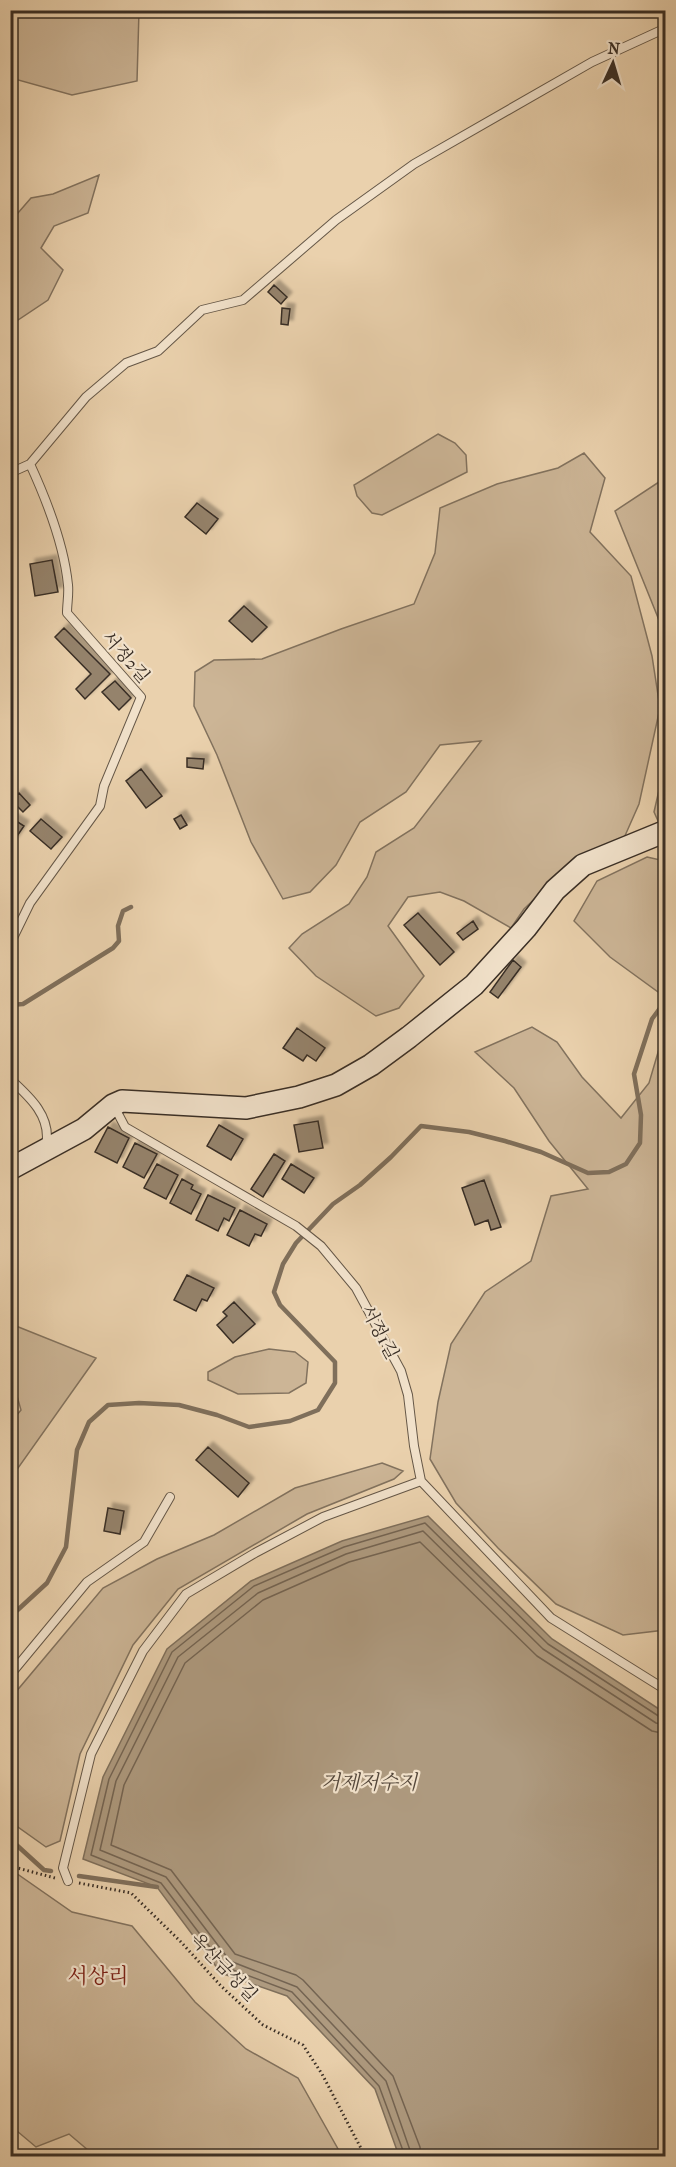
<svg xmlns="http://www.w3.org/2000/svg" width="676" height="2167" font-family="'IM FELL French Canon','Noto Serif KR',serif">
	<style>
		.green { fill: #ccb596; stroke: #82725e; stroke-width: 1.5 }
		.water { fill: #ae9a7f; stroke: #7f6f5b; stroke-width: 1.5 }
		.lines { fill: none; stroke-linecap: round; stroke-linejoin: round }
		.shore { stroke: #746452; stroke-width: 1.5 }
		.stream { stroke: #7f6f5b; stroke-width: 4.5 }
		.building { fill: #95836c; stroke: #392e25; stroke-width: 1.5; filter: url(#shadow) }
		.lane-casing { stroke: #655747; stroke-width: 10 }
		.secondary-casing { stroke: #392e25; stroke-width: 24 }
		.path { stroke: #392e25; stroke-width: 3; stroke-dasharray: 1.5 3; stroke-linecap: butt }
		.lane { stroke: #f1e1ca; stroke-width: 8 }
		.secondary { stroke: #f1e1ca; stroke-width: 21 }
		.labels { text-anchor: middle; stroke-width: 4.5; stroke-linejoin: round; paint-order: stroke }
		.street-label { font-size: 18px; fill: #392e25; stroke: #f1e1ca }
		.water-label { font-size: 20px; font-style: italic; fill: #56493c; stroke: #f1e1ca }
		.quarter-label { font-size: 21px; fill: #7a1f14; stroke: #f1e1ca }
	</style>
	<defs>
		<filter id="shadow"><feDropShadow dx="5" dy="-5" stdDeviation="1.5" flood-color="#0004"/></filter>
	</defs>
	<rect width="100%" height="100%" fill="#ead1ad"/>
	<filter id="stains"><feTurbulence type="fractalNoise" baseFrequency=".00333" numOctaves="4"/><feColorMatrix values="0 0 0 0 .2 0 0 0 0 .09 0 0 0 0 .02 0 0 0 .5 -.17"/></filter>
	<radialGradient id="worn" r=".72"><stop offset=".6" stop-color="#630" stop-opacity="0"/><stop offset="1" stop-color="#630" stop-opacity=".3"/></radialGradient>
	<path class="green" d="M10,11H139L137,81L72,95L11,78Z
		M99,175L88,213L54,226L41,248L63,270L48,300L15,322H11V221L31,198L53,194Z
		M438,434L455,443L466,455L467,472L382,515L372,513L357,496L354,485Z
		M584,453L605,478L590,532L631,576L652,656L660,708L639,804L624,838L578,858L524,909L511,928L464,901L440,892L408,897L388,926L424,976L399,1008L376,1016L316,976L289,948L302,934L349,904L367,877L376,852L414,828L481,741L440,745L406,792L360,822L336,865L310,892L283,899L251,842L217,755L194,706L195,672L214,660L262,659L341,629L414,604L435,553L440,508L497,484L558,468Z
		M665,478V635L615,511Z
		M665,764V821L659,823L654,812Z
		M647,857L665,861V997L610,957L574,921L597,881Z
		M665,1005V1630L623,1635L556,1604L498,1548L456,1503L430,1459L438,1402L451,1344L485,1292L531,1261L551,1196L588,1189L549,1141L514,1088L475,1052L532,1027L557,1042L582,1077L621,1118L649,1083L659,1049Z
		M11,1324L96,1358L11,1478V1422L21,1410L17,1396L11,1393Z
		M269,1349L295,1352L308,1362L306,1383L289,1393L238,1394L208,1380V1372L235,1357Z
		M382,1463L403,1471L394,1479L307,1514L178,1589L133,1645L80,1754L60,1841L46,1847L11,1822V1703L15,1693L103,1588L157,1559L214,1535L295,1488Z
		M11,1866L16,1873L72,1912L132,1926L195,2002L246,2049L298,2078L342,2156H95L69,2134L36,2147L11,2126Z"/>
	<path class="water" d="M428,1516L552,1639L665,1713V2156H399L375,2089L287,1996L221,1973L157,1887L83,1859L103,1777L167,1649L251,1581L342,1541Z"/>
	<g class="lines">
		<path class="shore" d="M405,2156L379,2086L292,1992L225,1967L161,1883L91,1855L109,1779L172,1652L254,1586L344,1547L425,1523L548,1644L660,1717L666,1718
			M412,2156L386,2081L297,1987L230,1961L166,1877L100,1850L116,1781L178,1657L258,1593L346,1554L423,1531L543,1649L656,1723L666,1725
			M421,2156L420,2147L393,2076L303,1980L296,1975L235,1954L171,1870L111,1845L124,1785L185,1663L263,1600L349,1562L420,1542L537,1656L652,1731L666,1734"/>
		<path class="stream" d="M10,1005L23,1004L113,948L119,941L118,926L123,911L131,907
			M10,1617L47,1583L66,1547L77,1450L89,1422L108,1405L139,1403L179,1405L217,1415L249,1427L290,1421L318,1410L335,1383V1362L280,1305L274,1292L283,1264L296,1243L333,1204L360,1185L391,1157L421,1126L469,1132L505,1141L541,1152L588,1173L609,1172L626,1164L640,1143L641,1115L634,1074L652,1019L666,1000
			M10,1839L44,1870L51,1871
			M79,1876L157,1887"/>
	</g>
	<path class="building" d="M274,285L287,297L281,304L268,292Z
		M282,308L290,309L288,325L281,324Z
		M197,503L218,519L206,534L185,517Z
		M52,560L58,592L35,596L30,564Z
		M244,606L267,627L252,642L229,621Z
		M64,628L110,674L85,699L76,689L91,674L55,637Z
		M115,681L131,698L119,710L102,692Z
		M187,758L204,759L203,769L187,767Z
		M141,769L162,796L146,808L126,781Z
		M19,793L30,805L23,812L11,800Z
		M181,815L187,825L180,829L174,819Z
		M10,817L24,826L13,842L10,840Z
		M41,819L62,837L51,849L30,831Z
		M418,913L454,952L440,965L404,925Z
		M473,921L478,929L463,940L457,933Z
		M513,960L521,967L498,998L490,992Z
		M297,1028L325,1048L316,1061L307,1055L303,1061L283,1048Z
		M318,1121L323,1148L299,1152L294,1125Z
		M219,1125L243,1139L231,1160L207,1146Z
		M108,1127L129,1138L117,1163L95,1152Z
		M135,1143L157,1154L144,1178L123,1167Z
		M274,1154L285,1161L263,1197L251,1189Z
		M157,1164L178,1175L166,1199L144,1188Z
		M291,1164L314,1178L304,1193L282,1179Z
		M182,1179L193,1185L191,1189L201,1194L191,1214L170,1203Z
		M484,1180L501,1227L491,1230L488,1220L475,1225L462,1188Z
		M208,1195L235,1208L229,1221L224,1218L218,1231L196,1220Z
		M240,1210L267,1224L261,1236L255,1234L249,1246L227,1235Z
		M187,1275L214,1288L207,1301L202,1299L196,1311L174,1300Z
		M234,1302L255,1324L233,1343L217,1325L227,1316L223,1312Z
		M208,1447L249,1483L238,1497L196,1460Z
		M108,1508L124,1511L120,1534L104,1531Z"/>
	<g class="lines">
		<g class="lane-casing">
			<path id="lane" d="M30,464L86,397L126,363L158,351L202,310L243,300L336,220L414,164L592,62L666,28
				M10,473L30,464C47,501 64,544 68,585C69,594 67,604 67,613L141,697L104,786L100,806L30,903L10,944
				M10,1079C30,1097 52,1117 46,1146
				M114,1106L125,1127L296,1226L321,1246L356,1288L401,1371L408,1395L414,1446L421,1481L551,1618L666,1690
				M10,1675L87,1582L144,1542L170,1497
				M68,1881L63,1868L91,1754L143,1651L186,1594L255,1553L323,1517L421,1481
				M62,2156H64"/>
		</g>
		<g class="secondary-casing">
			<path id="secondary" d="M10,1169L84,1129L113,1105L122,1101L246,1108L299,1097L336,1085L371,1065L409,1037L474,985L526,928L555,890L583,865L666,831"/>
		</g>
		<path class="path" d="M10,1866L55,1878
			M79,1883L131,1893L181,1942L221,1986L263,2025L303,2045L322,2074L365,2156"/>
		<use href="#lane" class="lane"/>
		<use href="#secondary" class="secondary"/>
	</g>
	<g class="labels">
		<g class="street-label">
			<text transform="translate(126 657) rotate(49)" y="6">서정2길</text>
			<text transform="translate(380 1332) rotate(62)" y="6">서정1길</text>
			<text transform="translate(224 1967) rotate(46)" y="6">옥산금성길</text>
		</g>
		<g class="water-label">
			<text x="369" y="1789">거제저수지</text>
		</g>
		<g class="quarter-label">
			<text x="98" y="1983">서상리</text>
		</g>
	</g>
	<rect width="676" height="2167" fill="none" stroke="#ead1ad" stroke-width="36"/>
	<rect x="12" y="12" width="652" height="2143" fill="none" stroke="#392e25" stroke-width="3"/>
	<rect x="18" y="18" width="640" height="2131" fill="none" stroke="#392e25" stroke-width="1.5"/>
	<g transform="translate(613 63) rotate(4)" stroke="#f1e1ca" stroke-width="4.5" paint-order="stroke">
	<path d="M0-4.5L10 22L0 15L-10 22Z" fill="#392e25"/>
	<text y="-9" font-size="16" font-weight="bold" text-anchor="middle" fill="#392e25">N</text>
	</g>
	<rect width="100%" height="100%" filter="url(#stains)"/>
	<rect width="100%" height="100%" fill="url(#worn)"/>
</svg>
